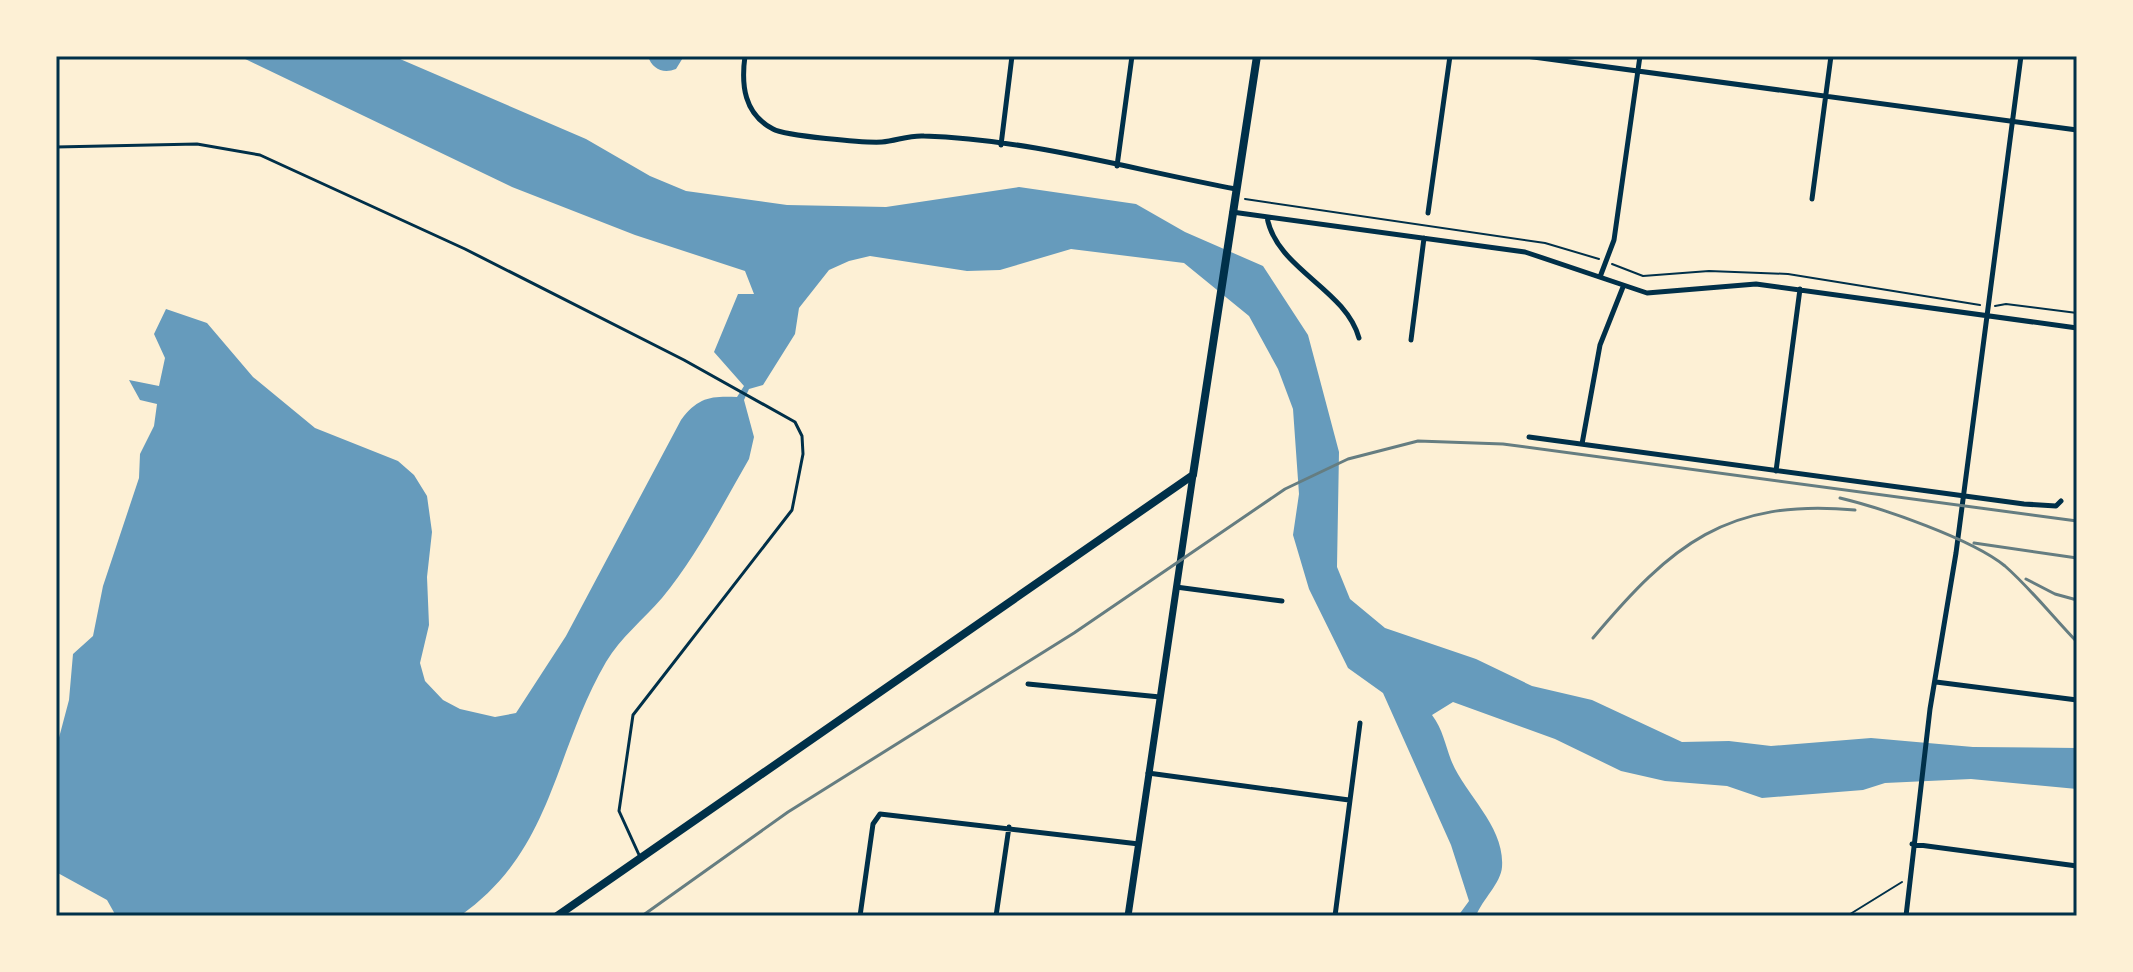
<svg xmlns="http://www.w3.org/2000/svg" width="2133" height="972" font-family="Bitter,serif">
	<style>
		.water { fill: #669bbc }
		.lines { fill: none; stroke-linecap: round; stroke-linejoin: round }
		.path { stroke: #003049; stroke-width: 2 }
		.service { stroke: #003049; stroke-width: 3 }
		.minor { stroke: #003049; stroke-width: 5 }
		.secondary { stroke: #003049; stroke-width: 7 }
		.primary { stroke: #003049; stroke-width: 8 }
		.rail { stroke: #657d81; stroke-width: 3 }
		.neatline { fill: none; stroke: #003049; stroke-width: 3 }
	</style>
	<rect width="100%" height="100%" fill="#fdf0d5"/>
	<path class="water" d="M239,56H393L586,139L650,176L686,191L787,205L886,207L1019,187L1136,204L1185,232L1263,266L1308,335L1339,452L1337,567L1350,599L1385,628L1476,659L1532,686L1592,700L1682,742L1729,741L1771,746L1871,738L1973,747L2077,748V789L1971,779L1885,783L1863,790L1762,798L1727,786L1665,781L1621,771L1555,739L1453,702L1432,715C1443,730 1445,744 1451,760C1465,795 1505,826 1502,867C1501,883 1482,900 1476,916H1458L1469,901L1451,845L1383,693L1348,668L1309,589L1293,535L1299,494L1293,409L1278,369L1249,316L1184,263L1071,249L1000,270L967,271L870,256L849,261L829,270L799,308L795,334L763,385L749,389L744,400L754,437L749,459C722,506 696,557 662,598C643,620 621,637 606,662C553,753 554,850 460,916H116L107,900L56,872V749L69,700L73,654L93,636L103,586L139,478L140,454L154,426L157,404L140,400L129,380L159,386L165,358L154,334L166,309L207,323L253,377L315,428L398,461L414,475L427,496L432,532L427,577L429,625L420,663L425,681L443,700L460,709L495,717L516,713L566,636L681,420C698,397 711,396 737,397L744,386L714,352L738,294H754L745,271L635,235L512,187Z
		M648,56H684L676,69C663,74 652,69 648,56Z"/>
	<g class="lines">
		<path class="path" d="M1245,199L1545,243L1599,259
			M1612,264L1643,276L1709,271L1788,274L1980,305
			M1995,306L2006,304L2077,313
			M1847,916L1902,882"/>
		<path class="service" d="M56,147L197,144L260,155L465,249L684,360L795,422L802,436L803,454L792,510L633,715L619,811L640,857"/>
		<path class="minor" d="M745,56C741,85 744,114 773,129C785,136 866,143 882,142C896,141 909,135 924,136C1028,139 1134,170 1236,189
			M1526,56L2077,130
			M1001,145L1012,56
			M1117,166L1132,56
			M1812,199L1831,56
			M1232,212L1525,252L1647,293L1756,284L2077,328
			M1428,213L1450,56
			M1267,217C1276,269 1345,288 1359,338
			M1600,277L1614,240L1640,56
			M1411,340L1424,238
			M1529,437L2024,504L2056,506L2061,501
			M1582,444L1600,345L1623,287
			M1776,471L1800,289
			M1176,587L1282,601
			M1936,682L2077,700
			M1028,684L1160,697
			M1148,773L1349,800
			M1912,844L2077,866
			M860,916L873,824L880,814L1139,844
			M996,916L1009,827
			M1335,916L1360,723
			M1906,916L1930,709L1956,553L2021,56"/>
		<path class="secondary" d="M1128,916L1193,475"/>
		<path class="primary" d="M557,916L1193,475L1257,56"/>
		<path class="rail" d="M1840,498C1882,508 1972,539 2005,566C2031,589 2053,617 2077,642
			M1974,543L2077,558
			M2026,579L2055,594L2077,600
			M1593,638C1671,545 1727,498 1855,510
			M642,916L788,812L1074,633L1285,489L1348,459L1418,441L1503,444L2077,521"/>
	</g>
	<rect width="2133" height="972" fill="none" stroke="#fdf0d5" stroke-width="116"/>
	<rect x="58" y="58" width="2017" height="856" class="neatline"/>
</svg>
